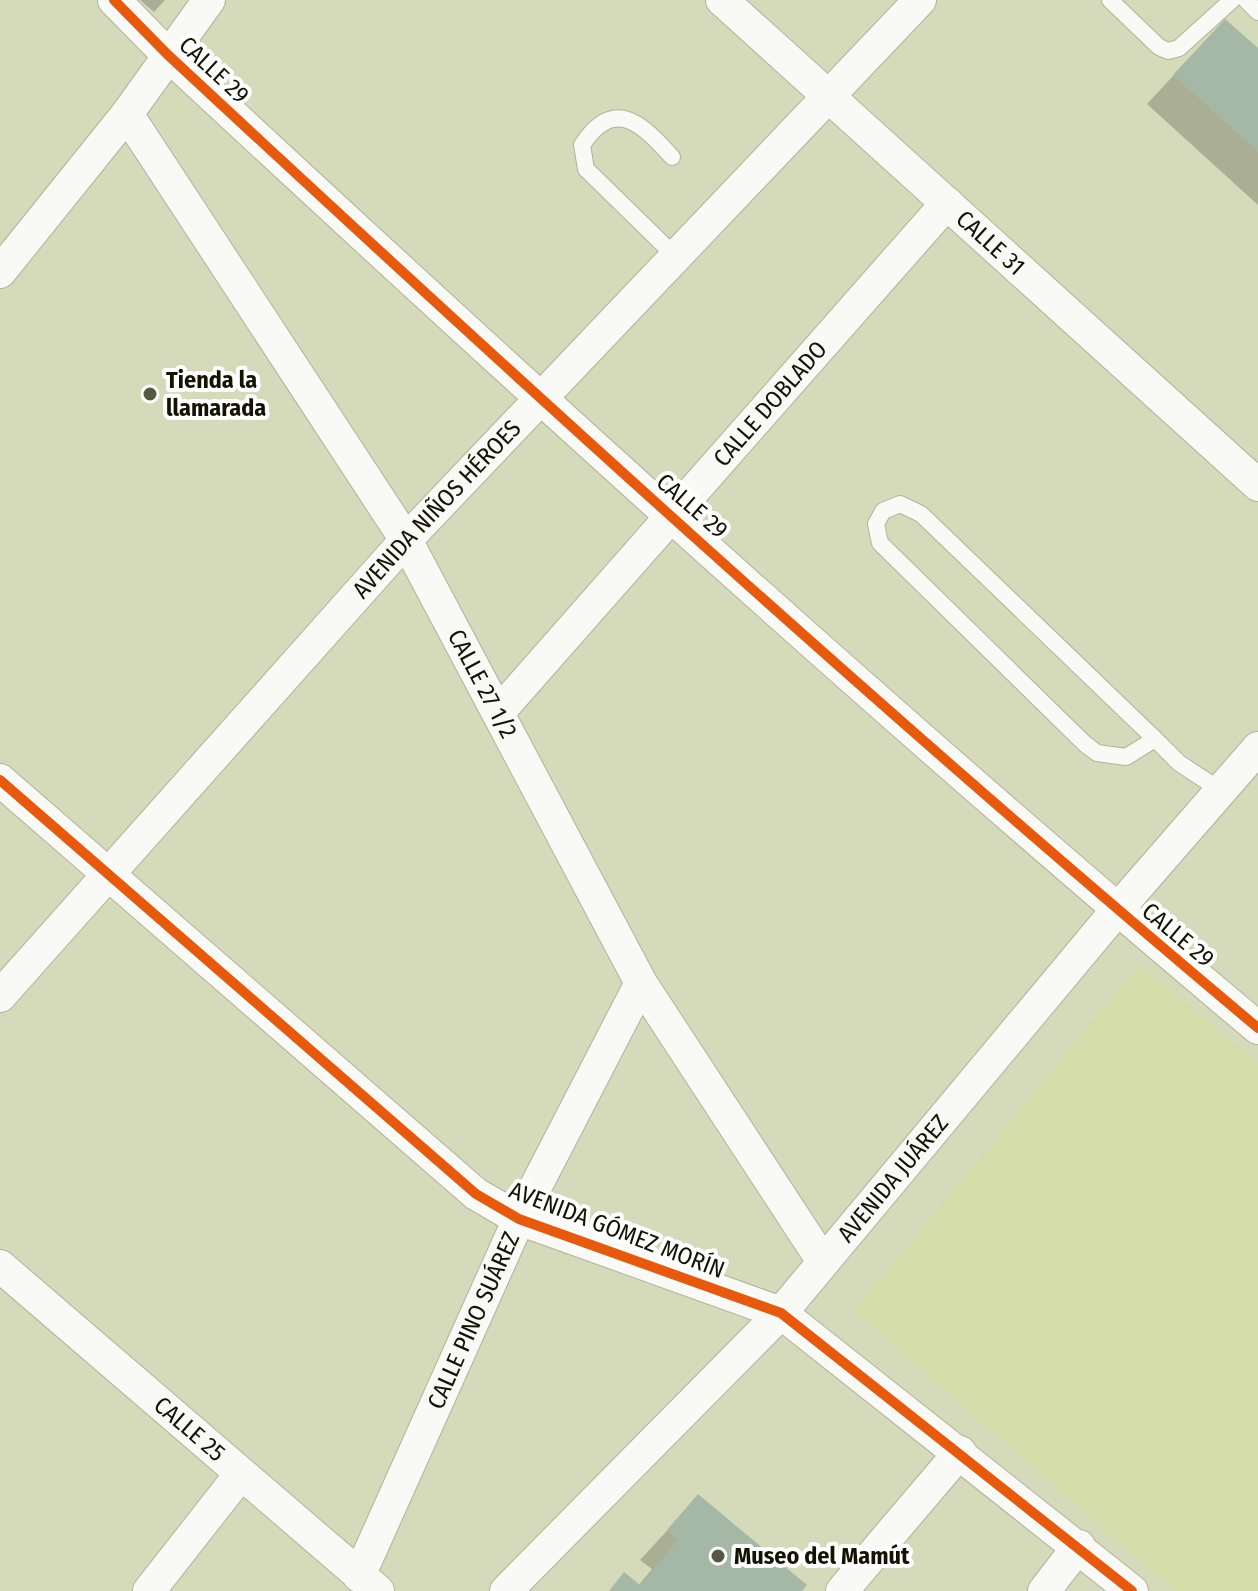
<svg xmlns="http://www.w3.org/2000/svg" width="1258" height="1591" font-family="'Fira Sans Condensed',sans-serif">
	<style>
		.built { fill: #d4ddaa }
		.shadow { fill: #0003 }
		.building { fill: #a5b8a6 }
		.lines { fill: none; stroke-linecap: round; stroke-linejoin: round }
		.service-casing { stroke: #b0b49a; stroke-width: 18 }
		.minor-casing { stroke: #b0b49a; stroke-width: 34 }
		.service { stroke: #f9f9f5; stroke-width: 16 }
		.minor { stroke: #f9f9f5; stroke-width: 32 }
		.cycleway-casing { stroke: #fff; stroke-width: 15 }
		.cycleway { stroke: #e8590c; stroke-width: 10 }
		.poi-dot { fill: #565942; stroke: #fff; stroke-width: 3 }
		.labels { text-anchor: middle; stroke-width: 8; stroke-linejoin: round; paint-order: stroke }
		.street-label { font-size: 24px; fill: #121401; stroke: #fff }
		.poi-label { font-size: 24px; font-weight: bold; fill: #121401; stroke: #fff; text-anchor: start }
	</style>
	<rect width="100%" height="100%" fill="#d5daba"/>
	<path class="built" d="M1139,965L1258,1064V1591H1175L854,1311Z"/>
	<path class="shadow" d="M140,0H165L154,12Z
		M1197,50L1258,51V205L1147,104Z
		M698,1497L799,1591H609L625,1575L638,1586L652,1569L640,1560Z"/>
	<path class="building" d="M1225,19L1258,48V152L1173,75Z
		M698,1494L807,1585L802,1591H609L624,1572L640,1585L678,1540L667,1530Z"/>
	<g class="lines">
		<g class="service-casing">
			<path id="service" d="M1110,0L1159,47L1168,51L1179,48L1232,0
				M1246,0L1258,12
				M672,157C643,125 615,95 582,145L586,169L676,257
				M1155,739L1126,757L1097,753L1085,744L880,543L876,524L883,511L900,504L921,514L1155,739L1179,763L1220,790"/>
		</g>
		<g class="minor-casing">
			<g id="minor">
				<path d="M114,0L167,54C524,386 885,715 1258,1028"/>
				<path id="s1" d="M722,0L1258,485"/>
				<path id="s2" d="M127,114L406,540L641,983L822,1260"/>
				<path d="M0,272L127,114L209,0"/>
				<path id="s3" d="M498,713L947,203"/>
				<path d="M0,780L476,1194L519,1219L781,1313L1132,1591"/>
				<path id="s4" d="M0,996L406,540L920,0"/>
				<path id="s5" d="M0,1266L378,1591"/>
				<path id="s6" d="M359,1576L519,1219L641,983"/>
				<path d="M149,1591L240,1475"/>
				<path id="s7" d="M506,1591L781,1313L1117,910L1258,748"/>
				<path d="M842,1591L960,1452"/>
				<path d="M1044,1591L1079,1546"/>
			</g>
		</g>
		<use href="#service" class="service"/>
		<use href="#minor" class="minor"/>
		<g class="cycleway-casing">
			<path id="cycleway" d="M114,0L167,54C524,386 885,715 1258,1028
				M0,780L476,1194L519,1219L781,1313L1132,1591"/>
		</g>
		<use href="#cycleway" class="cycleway"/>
	</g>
	<g class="poi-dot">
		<circle cx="150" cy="394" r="8"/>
		<circle cx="718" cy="1556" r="8"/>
	</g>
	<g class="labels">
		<g class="street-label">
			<text transform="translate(214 70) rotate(43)" y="8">CALLE 29</text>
			<text dy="8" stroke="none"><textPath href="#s1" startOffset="362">CALLE 31</textPath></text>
			<text dy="8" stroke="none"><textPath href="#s3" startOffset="412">CALLE DOBLADO</textPath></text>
			<text transform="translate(692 506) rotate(41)" y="8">CALLE 29</text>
			<text dy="8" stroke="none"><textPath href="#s4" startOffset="654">AVENIDA NIÑOS HÉROES</textPath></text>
			<text dy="8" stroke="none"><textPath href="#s2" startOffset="672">CALLE 27 1/2</textPath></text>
			<text transform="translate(1178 935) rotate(40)" y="8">CALLE 29</text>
			<text dy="8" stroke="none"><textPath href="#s7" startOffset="566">AVENIDA JUÁREZ</textPath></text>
			<text transform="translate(617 1230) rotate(21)" y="8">AVENIDA GÓMEZ MORÍN</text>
			<text dy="8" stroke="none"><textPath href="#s6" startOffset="280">CALLE PINO SUÁREZ</textPath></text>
			<text dy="8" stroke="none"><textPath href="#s5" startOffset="250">CALLE 25</textPath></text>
		</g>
		<g class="poi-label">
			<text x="166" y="388">Tienda la<tspan x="166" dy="28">llamarada</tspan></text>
			<text x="734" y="1564">Museo del Mamút</text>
		</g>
	</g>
</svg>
